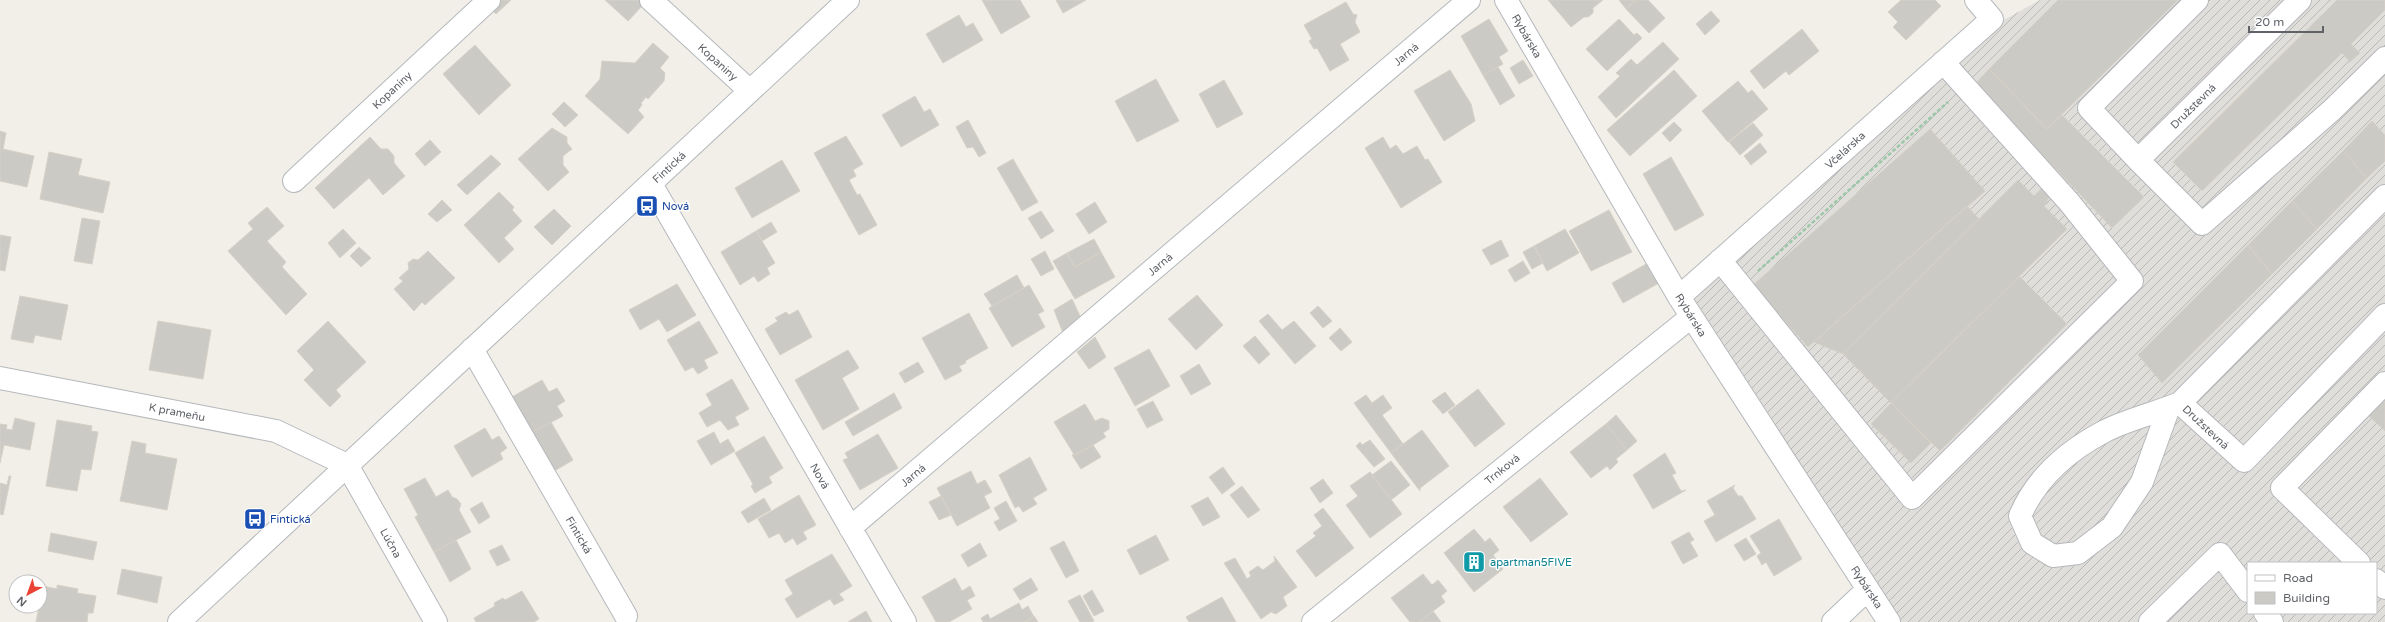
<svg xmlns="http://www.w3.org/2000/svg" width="2385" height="622" font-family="'Varela Round',sans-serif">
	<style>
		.industrial { fill: url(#industrial-furrows); fill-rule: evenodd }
		.building { fill: #cccac5; stroke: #d6d1c6 }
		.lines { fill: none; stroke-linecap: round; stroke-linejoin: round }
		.minor-casing { stroke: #b5b8bc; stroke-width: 24 }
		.path { stroke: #9cc7a9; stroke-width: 2.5; stroke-dasharray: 4 2; stroke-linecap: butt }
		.minor { stroke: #fff; stroke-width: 22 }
		.labels { text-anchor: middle; stroke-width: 3; stroke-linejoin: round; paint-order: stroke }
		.street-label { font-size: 11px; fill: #5f6368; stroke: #fff }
		.transit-label { font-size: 11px; fill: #164399; stroke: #fff; text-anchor: start }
		.culture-label { font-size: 11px; fill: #0d838f; stroke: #fff; text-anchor: start }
	</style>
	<defs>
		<pattern id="industrial-furrows" width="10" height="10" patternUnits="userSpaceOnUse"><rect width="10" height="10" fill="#e0deda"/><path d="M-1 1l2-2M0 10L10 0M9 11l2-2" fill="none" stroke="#b9b8b5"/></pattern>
	</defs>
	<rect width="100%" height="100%" fill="#f1efe8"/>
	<path class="industrial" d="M2040,0H2385V622H1879L1678,308L2002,21ZM2248,563H2376V613H2248Z"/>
	<path class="building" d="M499,0H511L496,14L490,8Z
		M605,0H639L644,4L628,21Z
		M982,0H1020L1030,17L1001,34Z
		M1056,0H1086L1063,13Z
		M1548,0H1603L1593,8V13L1588,17H1584L1571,27Z
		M1619,0H1636L1626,9Z
		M1636,0H1648L1665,18L1649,33L1626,9Z
		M1901,0H1935L1941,6L1906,40L1893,27L1898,22L1888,12Z
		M2058,0H2178L2047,129L1989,69Z
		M2337,0H2385V10L2351,44L2360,53L2350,62L2342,53L2202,191L2173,162Z
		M1346,2L1353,14L1357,15L1355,22L1360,32L1340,44L1349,60L1330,71L1317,48L1314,49L1309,41L1312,39L1304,25Z
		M1711,11L1720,21L1705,35L1696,24Z
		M959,15L966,27L973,23L983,40L943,63L926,34Z
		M1489,19L1508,51L1499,57L1503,64L1483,75L1461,36Z
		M1619,19L1634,35L1637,33L1642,38L1607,71L1586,49Z
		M1802,29L1819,51L1789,75L1786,71L1764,89L1750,71Z
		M1663,42L1679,59L1616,118L1598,97L1620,76L1616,73L1631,59L1637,65Z
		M653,43L669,57L660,68L665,73L664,81L648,99L646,97L641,103L642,105L638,110L644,117L628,134L585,96L600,79L602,61L635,63Z
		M475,45L511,85L479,115L443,74Z
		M1523,60L1533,76L1519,84L1510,68Z
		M1498,67L1515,96L1500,105L1483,75Z
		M1989,69L2047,129L2062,115L2144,197L2112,228L1975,84Z
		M1450,70L1471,104L1475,121L1444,141L1414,91Z
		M1674,70L1697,96L1630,156L1607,130Z
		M1156,79L1179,121L1137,142L1115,101Z
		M1224,80L1243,114L1217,128L1199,94Z
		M1738,81L1748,93L1752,90L1768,109L1728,142L1702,111Z
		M915,96L924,112L930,109L939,125L901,147L882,115Z
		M564,102L578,115L565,127L552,114Z
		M968,120L986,153L979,157L973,147L967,148L956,127Z
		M2372,121L2385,135V161L2367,178L2343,151Z
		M1674,122L1682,130L1670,142L1662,133Z
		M1753,123L1763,135L1740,155L1729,142Z
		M552,128L567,137V143L572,149L563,156V165L569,172L548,191L518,159Z
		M1930,129L1985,191L1808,347L1753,285Z
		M0,131L6,133L3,149L34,156L27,187L0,181Z
		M846,136L863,164L853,170L856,176L849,180L857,195L860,194L877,225L859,235L814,153Z
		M370,137L381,149H388L394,156V163L405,176L383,195L369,178L334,209L315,188Z
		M1383,137L1390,149L1396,145L1403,154L1417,146L1425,160L1428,159L1442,182L1401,208L1365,148Z
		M430,140L441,152L425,166L415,154Z
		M1760,143L1767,152L1751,165L1744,156Z
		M2343,151L2367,178L2317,229L2292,201Z
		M49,152L82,159L78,175L110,182L103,213L40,199Z
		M491,155L501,164L467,195L457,185Z
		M1671,157L1704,215L1675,231L1643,174Z
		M1013,159L1038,202L1022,211L997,168Z
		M782,160L800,191L752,218L735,188Z
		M2018,180L2034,196L2046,184L2049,198L2044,206L2067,229L1891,403L1843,354Z
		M499,192L514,207L512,210L522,221L504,238L514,249L499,263L464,225Z
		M442,200L452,210L437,222L428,214Z
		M2292,201L2317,229L2272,274L2248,245Z
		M1095,202L1107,222L1089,234L1076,214Z
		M1967,206L1979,219L1843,354L1814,342Z
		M267,207L284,226L267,241L286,262L282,267L307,294L286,315L228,251L253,229L248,223Z
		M554,209L571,226L552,245L534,227Z
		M1609,210L1632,252L1591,271L1569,231Z
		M1041,211L1054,231L1041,239L1028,218Z
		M82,218L100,221L92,264L74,261Z
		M771,222L777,232L762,241L756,231Z
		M343,229L356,243L340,258L328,243Z
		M1565,229L1579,253L1547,271L1534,246Z
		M756,231L775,263L767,268L770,274L758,282L754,276L740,285L721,252Z
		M0,235L11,237L5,271L0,270Z
		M1094,239L1101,252L1075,267L1067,253Z
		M1501,240L1509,256L1491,265L1482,250Z
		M2248,245L2272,274L2162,383L2138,355Z
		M1534,246L1543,263L1532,269L1523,252Z
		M359,247L371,258L361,267L350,256Z
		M428,251L455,278L425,305L422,302L414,311L394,289L403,281L399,278L409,269L408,263L413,259L418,260Z
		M1045,251L1054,269L1041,276L1031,259Z
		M1101,252L1115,277L1075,299L1053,261L1067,253L1075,267Z
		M1523,261L1530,273L1515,282L1508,270Z
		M1648,263L1659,283L1623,303L1612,283Z
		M1017,275L1024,288L992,306L984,294Z
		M2019,276L2067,324L1940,451L1891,403Z
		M677,284L696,315L667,332L659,319L640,330L629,310Z
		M1029,285L1044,311L1038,314L1045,327L1012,347L989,308Z
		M1197,295L1223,325L1196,350L1168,319Z
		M20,296L68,305L61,340L35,335L33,343L11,339Z
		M1072,299L1081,318L1063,333L1054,310Z
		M1318,306L1332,321L1323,328L1310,313Z
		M798,310L812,337L780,355L765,329L778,321L775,318L786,312L789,315Z
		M969,313L988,348L965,361L966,363L959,366L962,371L945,380L922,338Z
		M1268,314L1282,330L1294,321L1316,346L1295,364L1259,321Z
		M158,321L211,330L203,379L149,370Z
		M328,321L366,362L336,390L341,396L330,407L304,380L314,370L297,351Z
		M699,321L718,353L704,360L708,368L698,374L693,367L685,371L667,340Z
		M1340,328L1352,342L1341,351L1329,338Z
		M1255,336L1270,354L1259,364L1243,346Z
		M1095,337L1106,357L1089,369L1077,352Z
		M1149,349L1170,386L1135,406L1114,368Z
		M848,350L859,368L842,378L859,409L823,430L795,380Z
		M918,362L924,372L905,383L899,373Z
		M1199,364L1211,384L1191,395L1180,376Z
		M732,379L749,409L735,417L739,425L728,430L720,420L707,427L699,413L712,405L706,394Z
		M542,380L549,392L557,388L565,401L557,406L563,416L529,434L510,398Z
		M1478,389L1505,424L1475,447L1448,412Z
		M1445,392L1455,405L1443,414L1432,401Z
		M894,393L902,408L853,436L845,422Z
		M1366,395L1372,403L1383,395L1392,408L1382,415L1403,444L1391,453L1354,403Z
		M2385,400V431L2369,416Z
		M1153,401L1163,420L1147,428L1137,409Z
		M1891,403L1931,443L1911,463L1871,424Z
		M1085,404L1095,421L1102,418L1109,421V429L1103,433L1106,437L1075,456L1054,422Z
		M1616,415L1637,441L1627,450L1606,424Z
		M15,418L35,423L30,450L4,445L0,463V424L7,425L6,429L12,430Z
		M57,420L92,426L91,431L98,432L91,470L81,469L77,491L46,486Z
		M551,422L573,460L551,473L529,434Z
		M1606,424L1627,450L1616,459L1618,462L1610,470L1607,466L1591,478L1570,452Z
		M485,428L492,440L499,436L507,448L500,453L503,459L472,477L454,446Z
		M1422,430L1449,466L1420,488V491L1391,453Z
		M714,432L720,444L728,439L735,451L711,465L697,441Z
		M878,434L898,468L860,490L843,460L848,458L845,453Z
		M764,436L783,468L769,477L772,483L755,493L751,486L753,484L735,453Z
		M1370,440L1385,459L1374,467L1356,446L1360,442L1362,445Z
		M132,441L146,444L145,453L177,459L167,510L120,501Z
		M1093,445L1101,457L1081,469L1072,455Z
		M1665,453L1676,473L1672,475L1681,491L1686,490L1653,509L1633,475Z
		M1030,457L1047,490L1033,498L1037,504L1023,512L1019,506L1015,508L999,475Z
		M1391,461L1410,485L1391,500L1372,475Z
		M1223,467L1235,484L1222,494L1209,477Z
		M971,471L977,484L985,480L992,492L984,496L990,508L957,526L937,488Z
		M1370,472L1402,514L1370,538L1346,505L1358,496L1350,486Z
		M9,476H11L3,515L0,514V483L7,485Z
		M425,478L436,497L448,490L452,497L457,499L461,504L459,510L471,532L434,552L415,517L418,515L404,489Z
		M1540,478L1568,514L1531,542L1503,507Z
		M1323,479L1333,493L1320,503L1310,488Z
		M1735,485L1733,488L1738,496H1742L1756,519L1716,542L1704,521L1715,515L1707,501Z
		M1242,486L1260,510L1248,518L1230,495Z
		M799,495L816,525L803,532L807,539L797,545L793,538L785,543L779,533L769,538L758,519Z
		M941,496L951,515L939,520L929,502Z
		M1208,497L1220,517L1203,526L1191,506Z
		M764,498L771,510L748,523L741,512Z
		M1006,501L1017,521L999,531L994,522L1000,519L994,508Z
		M482,502L490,517L479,524L470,509Z
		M1323,508L1354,548L1316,577L1296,551L1316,536L1313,533L1322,526L1314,515Z
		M1779,519L1802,559L1774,576L1766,562L1762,565L1757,556L1761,553L1750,536Z
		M1474,529L1485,542L1490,538L1499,550L1493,555L1503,569L1474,592L1444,553Z
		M1689,532L1694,540L1690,542L1698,556L1683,564L1671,542Z
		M51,533L97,542L93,560L48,551Z
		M1156,535L1169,560L1140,575L1127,550Z
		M1746,538L1756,554L1744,561L1734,545Z
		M456,540L471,569L450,582L434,552Z
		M1064,541L1079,571L1066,578L1050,548Z
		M980,543L987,556L968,567L961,555Z
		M502,545L510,560L497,566L489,551Z
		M832,554L852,586L839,594L844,600L834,605L830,599L797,618L785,599L793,594L785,580Z
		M1274,556L1297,587L1283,597L1287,606L1276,614L1271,612L1261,619L1224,563L1235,558L1247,579L1251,576L1249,572L1258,566L1263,570L1275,561Z
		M122,569L162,577L157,603L117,594Z
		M1423,574L1432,585L1438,580L1447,591L1441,596L1445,602L1419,622H1410L1391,598Z
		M955,578L962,591L970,586L975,596L967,600L972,609L949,622H936L922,597Z
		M1031,578L1038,590L1020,600L1013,589Z
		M57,585L78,589L77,593L96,596L93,613H88L87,622H36L43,586L57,589Z
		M1092,590L1104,611L1094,616L1083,596Z
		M522,591L539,619L534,622H476L474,618L495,606L494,603L503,598L505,600Z
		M1080,595L1094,621L1092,622H1080L1068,601Z
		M1222,597L1236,622H1189L1186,617Z
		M1019,603L1022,610L1028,606L1034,617L1024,622H983L981,618L988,614L990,619Z
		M866,611L872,622H848Z
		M1433,611L1441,622H1419Z
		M1034,616L1038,622H1024L1034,617Z"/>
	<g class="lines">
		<g class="minor-casing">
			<path id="minor" d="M651,0L750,91
				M1506,0L1679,297L1889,622
				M2300,0L2138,160L2202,224L2332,110L2385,58
				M2138,160L2089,108L2197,0
				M294,181L489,0
				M651,184L905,622
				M2385,196L2180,403L2244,461L2385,315
				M1720,260L1912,498L2132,281L2069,202L1943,62
				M1679,297L1992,19L1976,0
				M472,349L626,616
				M0,378L276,431L347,465L436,622
				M2169,407L2142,482L2112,527L2078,553L2053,556L2032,543L2020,516C2036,478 2069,450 2105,431C2129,419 2156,413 2180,403
				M850,528L1469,0
				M2359,563L2282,488L2385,383
				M2376,580L2385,588
				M2265,613L2272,622
				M179,622L848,0
				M1313,622L1691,317
				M1833,622L1868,589
				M2150,622L2220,554L2248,591"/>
		</g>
		<path class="path" d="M1758,271L1948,102"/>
		<use href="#minor" class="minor"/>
	</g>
	<defs>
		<g id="bus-square" transform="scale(1.15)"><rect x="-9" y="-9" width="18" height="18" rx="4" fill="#1a4fb4" stroke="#fff"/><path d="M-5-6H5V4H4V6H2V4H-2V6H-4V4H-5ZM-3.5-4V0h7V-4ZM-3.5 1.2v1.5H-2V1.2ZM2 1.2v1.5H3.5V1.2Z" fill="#fff"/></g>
		<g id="building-square" transform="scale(1.15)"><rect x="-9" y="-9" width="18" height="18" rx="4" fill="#0f9aa8" stroke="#fff"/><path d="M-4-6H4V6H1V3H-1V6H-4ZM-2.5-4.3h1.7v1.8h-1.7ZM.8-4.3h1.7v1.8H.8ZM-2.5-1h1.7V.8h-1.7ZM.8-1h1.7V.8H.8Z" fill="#fff"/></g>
	</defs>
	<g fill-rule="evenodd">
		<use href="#bus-square" x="647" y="206"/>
		<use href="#bus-square" x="255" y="519"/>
		<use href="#building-square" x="1474" y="562"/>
	</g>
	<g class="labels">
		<g class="street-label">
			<text transform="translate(1527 36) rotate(60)" y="4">Rybárska</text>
			<text transform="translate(1406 54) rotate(-40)" y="4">Jarná</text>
			<text transform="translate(718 62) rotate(42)" y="4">Kopaniny</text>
			<text transform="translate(392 90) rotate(-43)" y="4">Kopaniny</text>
			<text transform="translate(2193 106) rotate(-45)" y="4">Družstevná</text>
			<text transform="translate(1845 150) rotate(-42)" y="4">Včelárska</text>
			<text transform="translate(669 167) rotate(-43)" y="4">Fintická</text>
			<text transform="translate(1160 264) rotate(-40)" y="4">Jarná</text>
			<text transform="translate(1691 315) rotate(58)" y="4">Rybárska</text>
			<text transform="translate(177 412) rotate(11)" y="4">K prameňu</text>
			<text transform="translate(2206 427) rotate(43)" y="4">Družstevná</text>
			<text transform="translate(1502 469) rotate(-39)" y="4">Trnková</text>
			<text transform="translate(913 475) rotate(-40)" y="4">Jarná</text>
			<text transform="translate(820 476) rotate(60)" y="4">Nová</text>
			<text transform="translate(579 535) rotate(60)" y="4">Fintická</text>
			<text transform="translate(391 543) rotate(61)" y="4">Lúčna</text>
			<text transform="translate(1867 587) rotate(57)" y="4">Rybárska</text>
		</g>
		<g class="transit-label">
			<text x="662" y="210">Nová</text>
			<text x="270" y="523">Fintická</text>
		</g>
		<g class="culture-label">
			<text x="1490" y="566">apartman5FIVE</text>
		</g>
	</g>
	<rect x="2247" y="562" width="130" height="52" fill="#ffffff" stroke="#bfc1c3"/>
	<rect x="2255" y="575" width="20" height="6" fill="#ffffff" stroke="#bfc1c3"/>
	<text x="2283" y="582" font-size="12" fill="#5f6368">Road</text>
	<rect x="2255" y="592" width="20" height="12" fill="#cccac5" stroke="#bfc1c3"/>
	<text x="2283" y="602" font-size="12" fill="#5f6368">Building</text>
	<g transform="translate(28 594) rotate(221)"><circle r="19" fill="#ffffff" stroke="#bfc1c3"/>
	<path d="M0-3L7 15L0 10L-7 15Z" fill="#ea4335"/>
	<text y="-6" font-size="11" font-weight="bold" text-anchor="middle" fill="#5f6368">N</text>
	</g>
	<path d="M2249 26v6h74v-6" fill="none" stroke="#5f6368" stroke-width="2"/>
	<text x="2255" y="26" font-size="12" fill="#5f6368" stroke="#ffffff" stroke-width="3" paint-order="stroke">20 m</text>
</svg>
